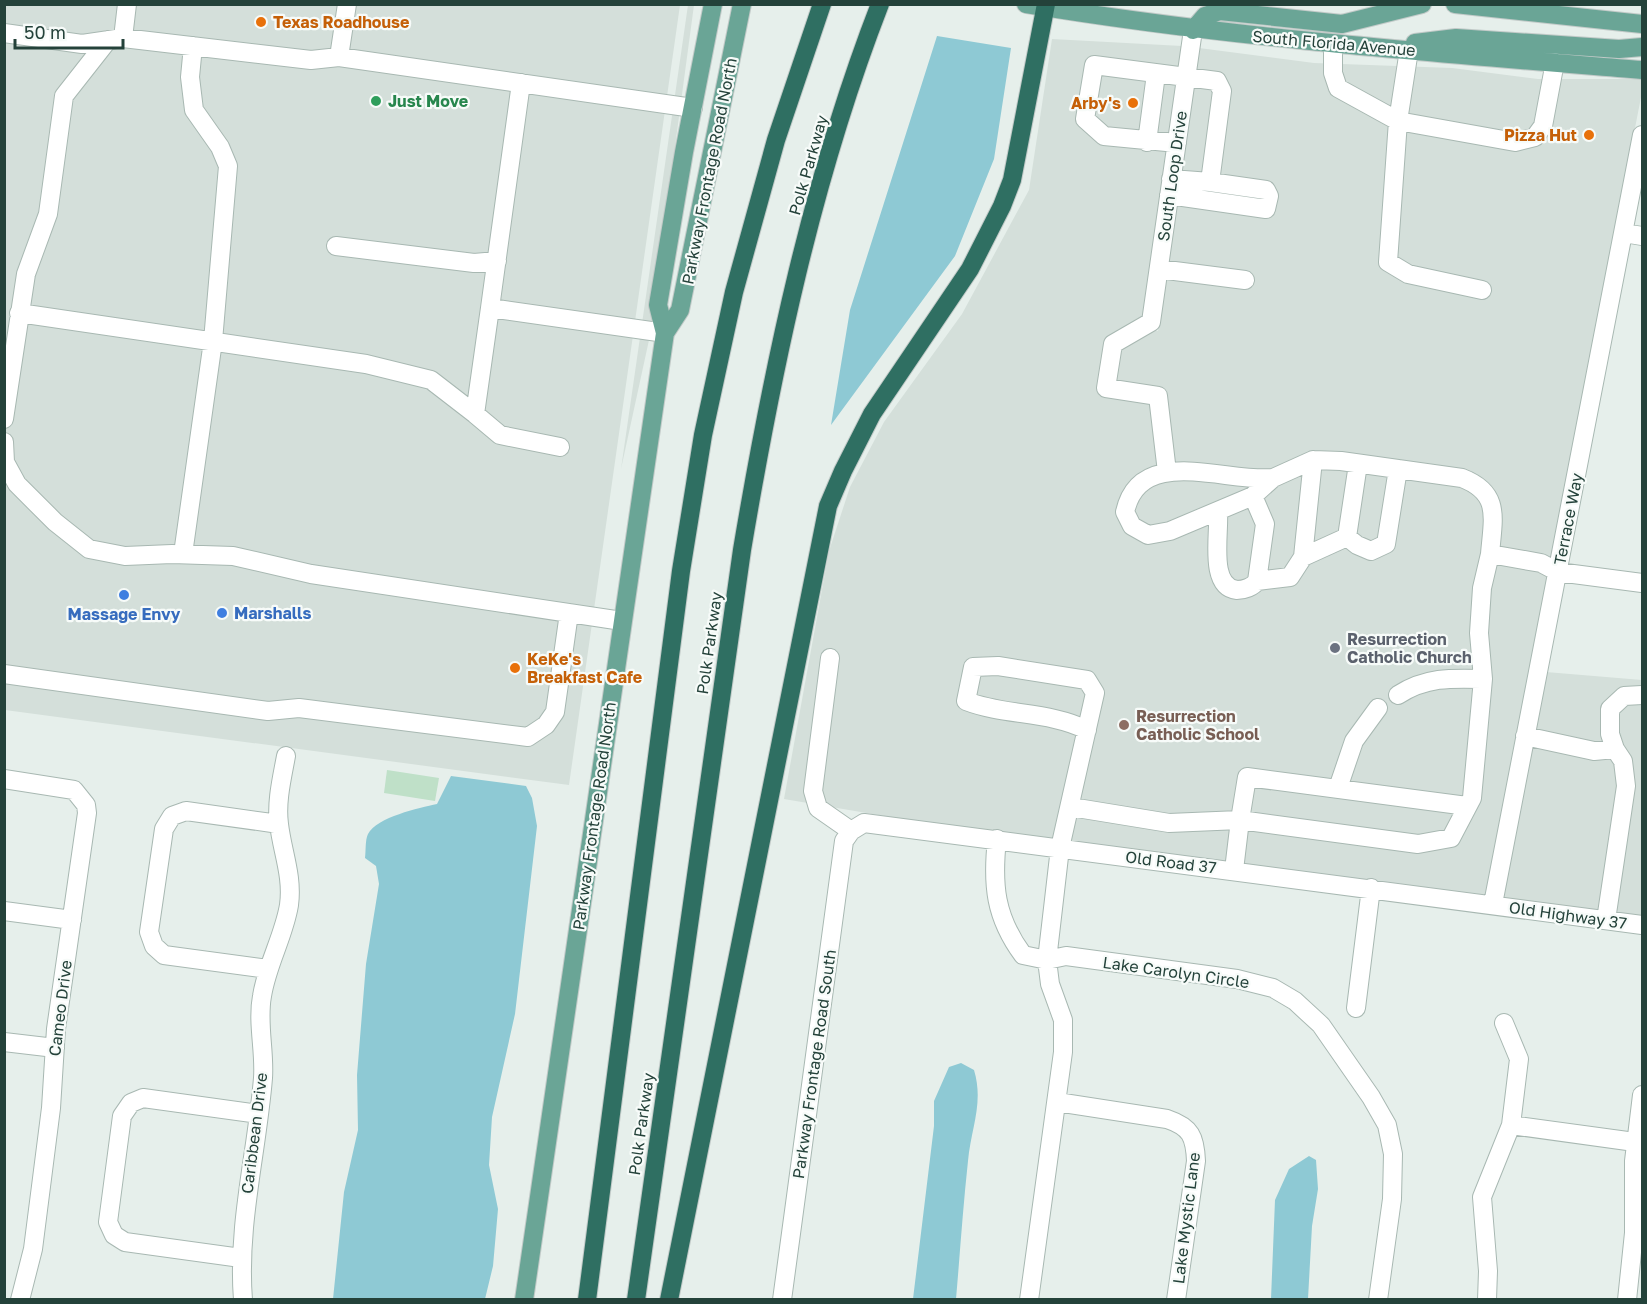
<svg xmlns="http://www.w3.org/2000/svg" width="1647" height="1304" font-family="'Golos Text',sans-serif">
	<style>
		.built { fill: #d4dfda }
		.green { fill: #bfe0c8 }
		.water { fill: #8ec9d4 }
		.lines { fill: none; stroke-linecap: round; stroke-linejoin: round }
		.minor-casing { stroke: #a8b8b2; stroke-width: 20 }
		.major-casing { stroke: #c2cac8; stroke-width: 20 }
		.highway-casing { stroke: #c2cac8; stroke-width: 20 }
		.minor { stroke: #fff; stroke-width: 18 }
		.major { stroke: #6aa596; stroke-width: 18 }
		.highway { stroke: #2f6f62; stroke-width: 18 }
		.food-dot { fill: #e8710a; stroke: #f7fbf9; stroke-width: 2 }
		.leisure-dot { fill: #2e9e5b; stroke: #f7fbf9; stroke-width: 2 }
		.shop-dot { fill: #3f7fe0; stroke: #f7fbf9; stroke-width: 2 }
		.worship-dot { fill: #6b7280; stroke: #f7fbf9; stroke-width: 2 }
		.education-dot { fill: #8d6e63; stroke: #f7fbf9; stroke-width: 2 }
		.labels { text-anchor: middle; stroke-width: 4.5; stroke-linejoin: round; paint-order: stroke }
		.food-label { font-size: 16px; font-weight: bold; fill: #c56008; stroke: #f7fbf9; text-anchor: start }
		.street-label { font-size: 16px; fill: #24423a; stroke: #f7fbf9 }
		.leisure-label { font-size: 16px; font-weight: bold; fill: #27864d; stroke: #f7fbf9; text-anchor: start }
		.shop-label { font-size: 16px; font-weight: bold; fill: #366cbe; stroke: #f7fbf9; text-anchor: start }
		.worship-label { font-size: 16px; font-weight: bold; fill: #5b616d; stroke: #f7fbf9; text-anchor: start }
		.education-label { font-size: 16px; font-weight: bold; fill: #785e54; stroke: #f7fbf9; text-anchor: start }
	</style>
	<rect width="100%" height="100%" fill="#e6efeb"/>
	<path class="built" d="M5,5H680L569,785L5,710Z
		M688,5H694L649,340L621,469Z
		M1052,39L1182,46L1142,328L1158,331L1199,48L1314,63L1452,68L1538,79H1642V92L1486,895L908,820L784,799L829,551L850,487L884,422L962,314L1029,190Z
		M1546,672L1642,680V918L1503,898Z"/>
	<path class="green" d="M387,770L439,778L435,801L384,793Z"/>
	<path class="water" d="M937,36L1011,48L994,159L955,256L831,425L850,310Z
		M451,776L526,786L532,798L537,826L515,1014L492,1117L489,1165L498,1209L493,1266L485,1299H333L344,1192L358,1130L357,1075L366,964L379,884L376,866L365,858C366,851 365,840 368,834C377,817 419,808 437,804Z
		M961,1063L974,1070C984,1103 971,1128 968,1161C963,1207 960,1253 956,1299H913L934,1126V1101L949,1067Z
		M1309,1156L1316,1160L1318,1189L1312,1226L1308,1299H1271L1275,1200L1289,1169Z"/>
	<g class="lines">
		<g class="minor-casing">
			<path id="minor" d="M347,4L339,57L693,108
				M4,33L82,44L123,38L311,60L339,57
				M123,38L127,4
				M1333,44V73L1338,88L1398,121L1515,142L1535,137L1543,126L1555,62
				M1409,50L1398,121L1388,262L1408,274L1482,290
				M521,83L490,308L665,333
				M1147,142L1156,74
				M1171,179L1210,182L1222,91L1217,81L1094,65L1085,119L1104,136L1177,143
				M1169,195L1266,209L1269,196L1266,190L1210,182
				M1624,233L1642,236
				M336,246L474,263L497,261
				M1159,269L1245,280
				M490,308L475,414L500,435L560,447
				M19,313L366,364L431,380L475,414
				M4,419L26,274L48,214L64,96L108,40
				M4,442L5,462L17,484L55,522L89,549L125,556L172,554L233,556L311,574L622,621
				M1167,472L1158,396L1106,388L1113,344L1151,322L1193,30
				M1273,478C1226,483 1140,444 1125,512L1132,526L1148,535L1170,531L1253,496L1273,478L1313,460L1341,461L1462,478C1501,493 1493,518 1490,554
				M1218,511C1220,533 1208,587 1237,590C1244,590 1253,587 1257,581L1265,524L1253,496
				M1347,537L1357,545L1371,551L1386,544L1398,469
				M183,554L213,341L228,166L220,147L194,110L190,77L193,46
				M1303,557L1347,537L1358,464
				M1257,581L1290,577L1303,557L1313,460
				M830,658L813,791L818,808L851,831
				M4,674L268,711L299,708L528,737L546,725L555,712L569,613
				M1398,695C1426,677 1451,678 1483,679
				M1525,736L1594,751L1615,749L1623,761L1626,786L1606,920
				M1615,749L1610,734V709L1624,696L1642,695
				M4,779L74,790L86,805L87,813L56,1029L51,1108L33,1249L20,1300
				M1338,788L1354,741L1378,708
				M1071,807L1169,823L1240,820L1247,777L1467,806
				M997,839C992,885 995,917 1023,955L1047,960L1066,956L1237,979L1273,988L1295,1001L1321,1025L1371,1097L1387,1125L1393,1154L1392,1199L1378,1300
				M1234,870L1240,820L1418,844L1451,838L1472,798L1483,679L1479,633L1482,588L1490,554L1541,563L1558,572L1642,583
				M1493,904L1642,135
				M4,911L72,920
				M268,969L164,955L154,946L149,932L164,829L172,816L186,811L279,824
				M1356,1008L1371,888
				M4,1042L55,1048
				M1057,1102L1167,1119C1191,1127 1195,1137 1196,1161L1176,1300
				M1511,1125L1642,1143
				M241,1258L125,1242L114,1235L108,1222L122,1116L131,1103L143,1098L259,1114
				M243,1300C237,1225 257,1152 263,1078C265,1051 257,1023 262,996C267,964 284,936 289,905C293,876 282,851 279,824C276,802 282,778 286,756
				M782,1300L844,841L851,831L864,823L1642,925
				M1029,1300L1063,1052V1020L1050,984L1047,960L1060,848L1095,693L1087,680L998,666L973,667L966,701C1005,716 1049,711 1087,730
				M1487,1300L1488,1271L1482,1197L1511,1125L1519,1059L1504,1023
				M1627,1300L1634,1233V1161L1642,1095"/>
		</g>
		<g class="major-casing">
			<path id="major" d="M1026,4C1231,38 1436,53 1642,70
				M1455,4L1642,24
				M1193,30L1205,16L1220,11L1342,24L1422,4
				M1415,43L1456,38L1619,49L1642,47
				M665,333L680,310L742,4
				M524,1300L665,333L658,305L684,152L713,4"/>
		</g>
		<g class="highway-casing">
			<path id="highway" d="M587,1300L681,571L703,435L734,292L776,140L822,4
				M636,1300L742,550C773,366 812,179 880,4
				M669,1300L828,506L843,471L872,414L970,269L1002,206L1012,180L1046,4"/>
		</g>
		<use href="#minor" class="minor"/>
		<use href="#major" class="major"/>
		<use href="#highway" class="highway"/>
	</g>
	<g class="food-dot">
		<circle cx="261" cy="22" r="6"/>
		<circle cx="1133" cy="103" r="6"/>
		<circle cx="1589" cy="135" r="6"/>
		<circle cx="515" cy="668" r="6"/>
	</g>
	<circle class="leisure-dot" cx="376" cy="101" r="6"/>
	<g class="shop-dot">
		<circle cx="124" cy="595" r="6"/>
		<circle cx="222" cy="613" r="6"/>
	</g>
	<circle class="worship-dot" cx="1335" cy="648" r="6"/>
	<circle class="education-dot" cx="1124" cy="725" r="6"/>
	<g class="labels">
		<g class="food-label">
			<text x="273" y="28">Texas Roadhouse</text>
			<text x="1121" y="109" text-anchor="end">Arby's</text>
			<text x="1577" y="141" text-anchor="end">Pizza Hut</text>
			<text x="527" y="665">KeKe's<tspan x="527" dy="18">Breakfast Cafe</tspan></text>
		</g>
		<g class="street-label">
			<text transform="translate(1334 43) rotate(5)" y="6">South Florida Avenue</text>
			<text transform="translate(808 165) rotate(-74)" y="6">Polk Parkway</text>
			<text transform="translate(709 171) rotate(-79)" y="6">Parkway Frontage Road North</text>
			<text transform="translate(1172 176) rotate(-82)" y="6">South Loop Drive</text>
			<text transform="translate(1568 519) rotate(-79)" y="6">Terrace Way</text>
			<text transform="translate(709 643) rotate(-82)" y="6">Polk Parkway</text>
			<text transform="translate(594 816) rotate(-82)" y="6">Parkway Frontage Road North</text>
			<text transform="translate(1171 862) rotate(7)" y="6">Old Road 37</text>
			<text transform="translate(1568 915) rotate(8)" y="6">Old Highway 37</text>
			<text transform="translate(1176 972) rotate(8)" y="6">Lake Carolyn Circle</text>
			<text transform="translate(60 1008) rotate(-83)" y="6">Cameo Drive</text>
			<text transform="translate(814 1064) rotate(-82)" y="6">Parkway Frontage Road South</text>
			<text transform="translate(641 1124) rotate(-82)" y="6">Polk Parkway</text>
			<text transform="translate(254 1133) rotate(-83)" y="6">Caribbean Drive</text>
			<text transform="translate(1186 1218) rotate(-83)" y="6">Lake Mystic Lane</text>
		</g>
		<g class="leisure-label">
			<text x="388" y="107">Just Move</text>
		</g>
		<g class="shop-label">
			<text x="234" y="619">Marshalls</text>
			<text x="124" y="620" text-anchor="middle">Massage Envy</text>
		</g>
		<g class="worship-label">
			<text x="1347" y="645">Resurrection<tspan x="1347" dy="18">Catholic Church</tspan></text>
		</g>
		<g class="education-label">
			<text x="1136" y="722">Resurrection<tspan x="1136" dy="18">Catholic School</tspan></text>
		</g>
	</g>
	<rect width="1647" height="1304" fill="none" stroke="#24423a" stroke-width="12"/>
	<path d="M15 39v9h108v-9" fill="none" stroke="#24423a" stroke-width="3"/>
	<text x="24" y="39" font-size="18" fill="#24423a" stroke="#f7fbf9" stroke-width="4.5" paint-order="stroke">50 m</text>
</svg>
